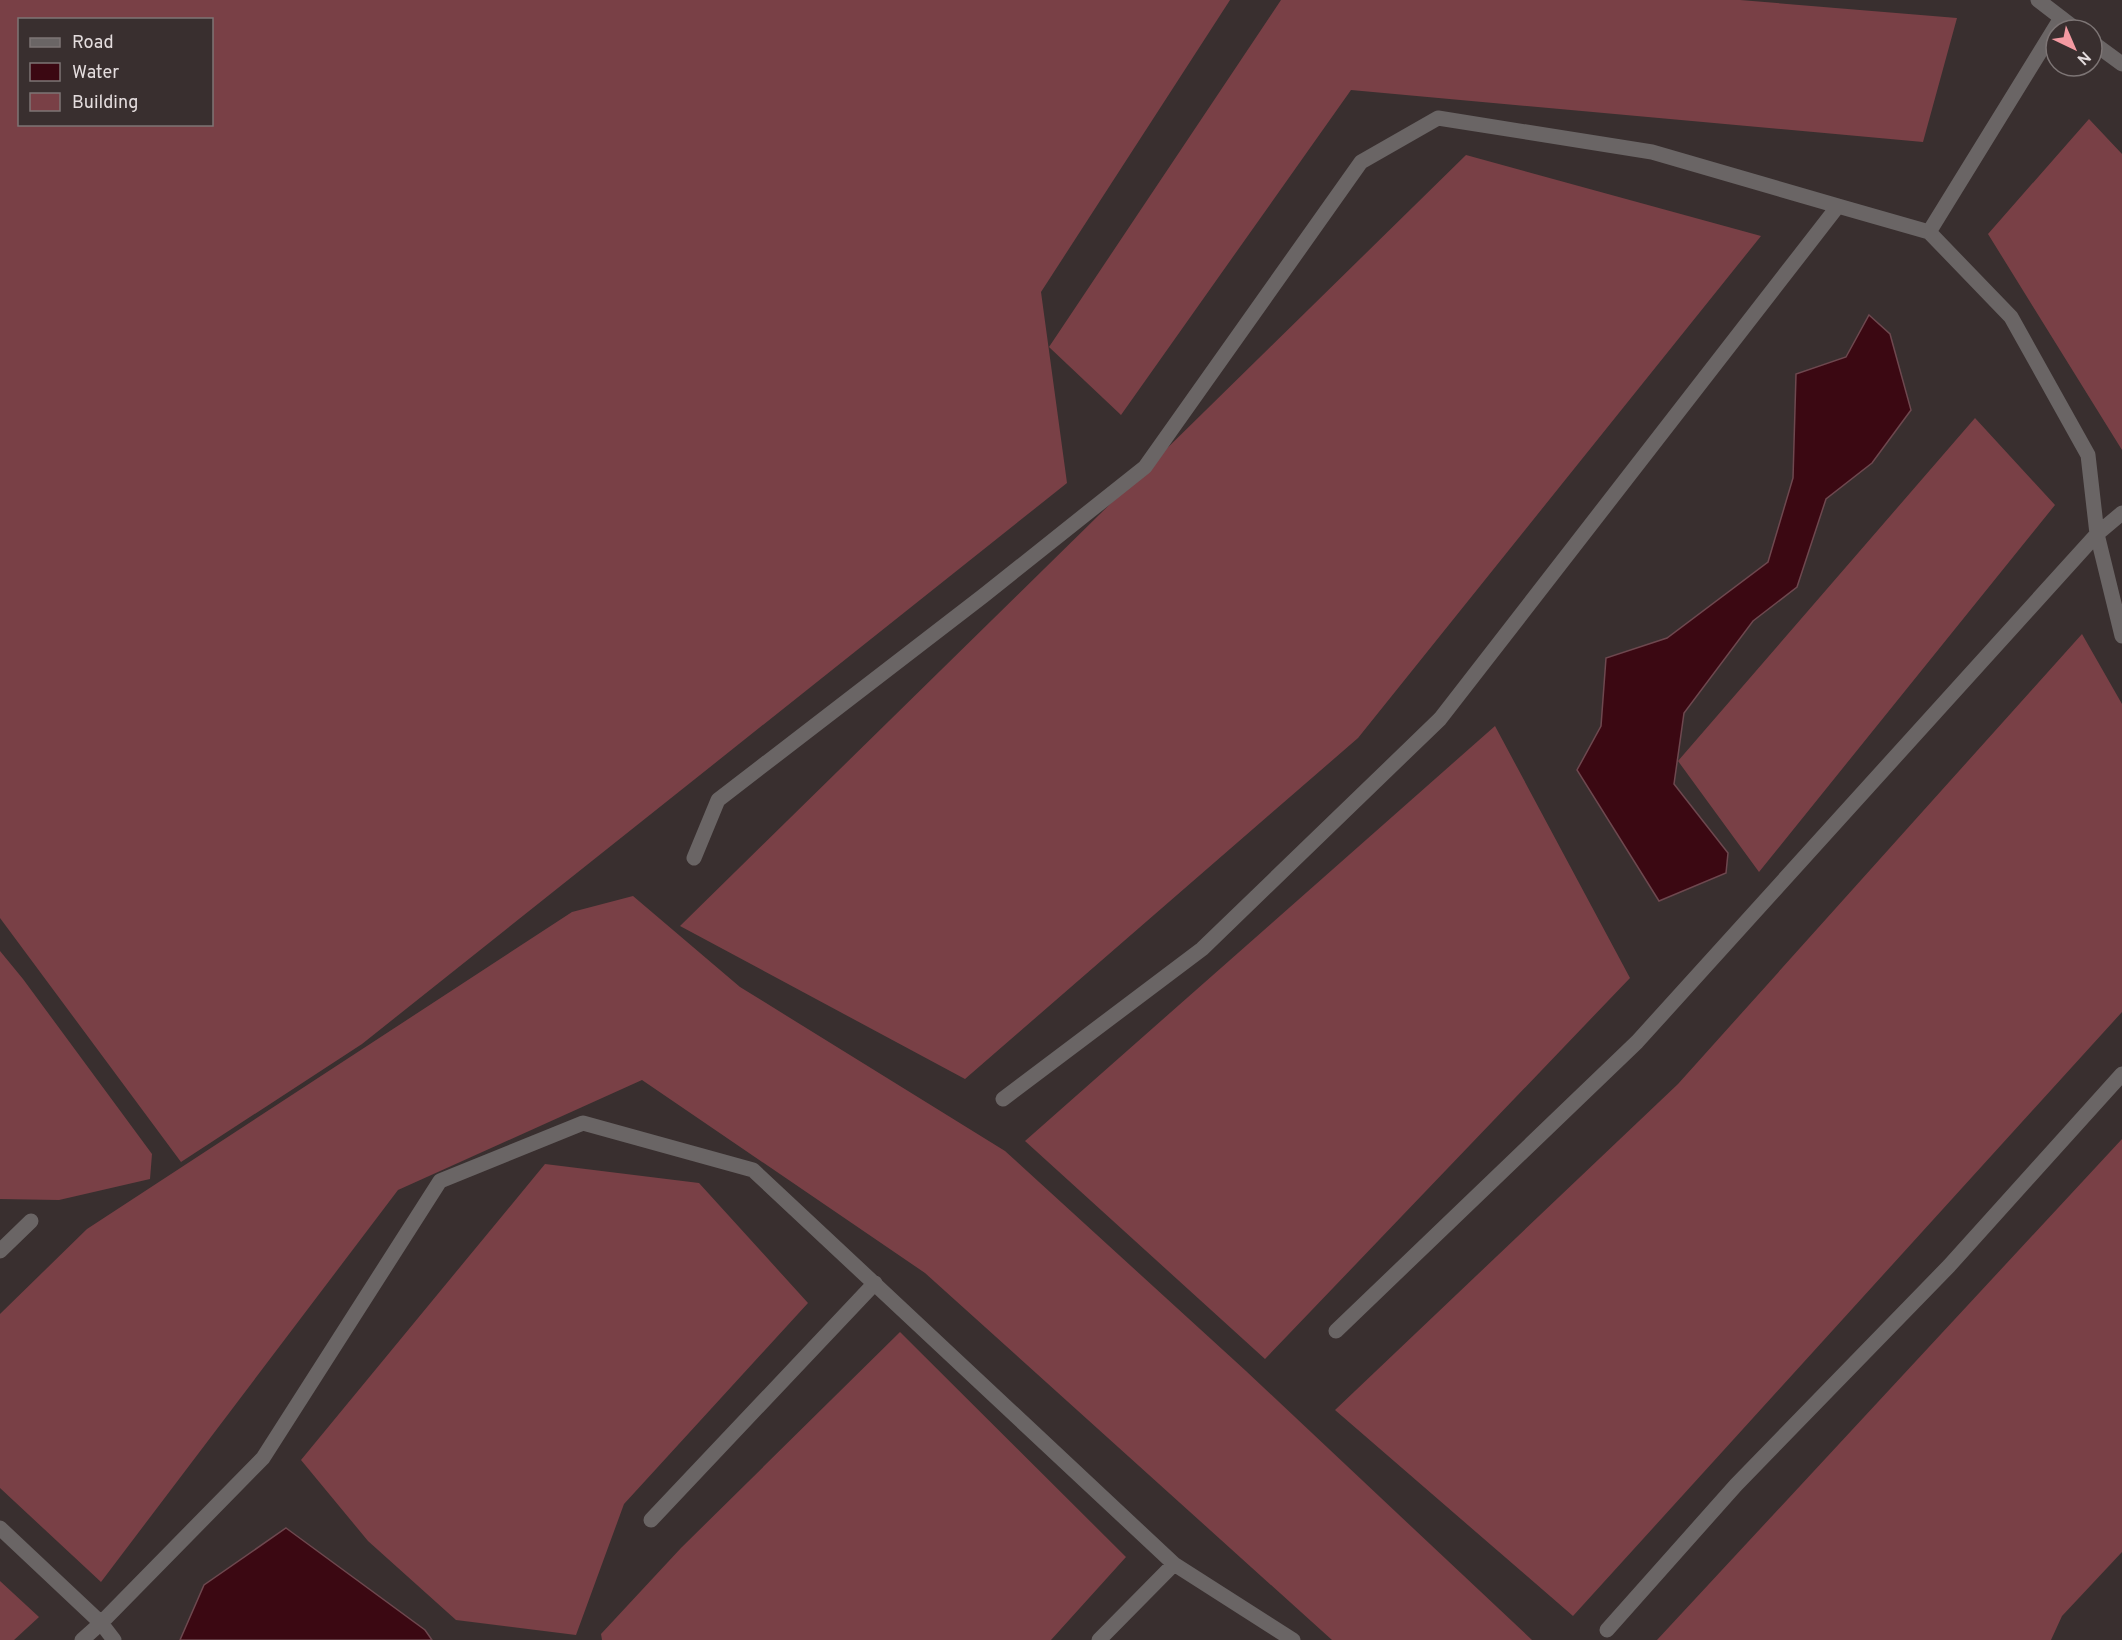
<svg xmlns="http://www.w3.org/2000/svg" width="2122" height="1640" font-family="Overpass,sans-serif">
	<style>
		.water { fill: #3b0812; stroke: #6e484f; stroke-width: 1.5 }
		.building { fill: #794046; fill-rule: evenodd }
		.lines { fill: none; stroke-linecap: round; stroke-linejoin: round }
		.minor { stroke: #6a6565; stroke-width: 15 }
		.tertiary { stroke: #6a6565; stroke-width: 15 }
	</style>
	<rect width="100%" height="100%" fill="#392f2f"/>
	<path class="water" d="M1869,315L1890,334L1911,410L1872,463L1826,499L1797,587L1753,621L1684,713L1674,784L1728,853L1726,873L1659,901L1577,770L1601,726L1606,658L1667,638L1768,562L1793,478L1796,374L1846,357Z
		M286,1528L425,1630L432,1640H180L204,1585Z"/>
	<path class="building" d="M0,0H1230L1041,292L1067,483L362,1044L181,1162L0,918ZM20,20H212V124H20Z
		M1281,0H1740L1957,18L1923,142L1351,90L1121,415L1049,347Z
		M2089,119L2122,154V450L1988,234Z
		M1466,155L1761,236L1358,738L965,1079L680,926Z
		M1975,418L2055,505L1759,872L1678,761Z
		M2082,634L2122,704V1012L1573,1616L1335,1410L1678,1084Z
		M1495,726L1630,978L1265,1359L1025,1141Z
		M633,896L740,987L1005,1151L1246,1371L1532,1640H1332L925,1273L642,1080L398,1190L101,1582L0,1488V1314L87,1229L572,912Z
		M0,951L23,979L152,1154L150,1179L59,1200L0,1199Z
		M2122,1139V1552L2062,1616L2051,1640H1657Z
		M545,1164L699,1183L808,1303L624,1504L576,1635L456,1620L368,1541L301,1460Z
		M900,1332L1126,1557L1051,1640H602L601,1634L681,1548Z
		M0,1581L39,1617L14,1640H0Z"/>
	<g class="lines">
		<path class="minor" d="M1838,206L1929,232L2061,18
			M1929,232L2011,317L2088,455L2097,534L2122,636
			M694,858L718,800L983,596L1145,467L1361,162L1438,118L1652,152L1838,206L1440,719L1202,949L1003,1099
			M0,1251L31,1221
			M1336,1331L1637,1042L2097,534L2122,513
			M651,1520L875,1283
			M0,1528L101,1623L114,1640
			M1607,1630L1736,1485L1949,1266L2122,1074
			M82,1640L101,1623L263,1458L440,1181L583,1123L753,1170L1174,1564L1293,1640
			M1099,1640L1174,1564"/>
		<path class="tertiary" d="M2038,0L2077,30
			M2092,42L2122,64"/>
	</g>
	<rect x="18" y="18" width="195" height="108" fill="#392f2f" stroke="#7d7575" stroke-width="1.5"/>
	<rect x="30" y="38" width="30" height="9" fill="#6a6565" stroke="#7d7575" stroke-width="1.5"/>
	<text x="72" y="48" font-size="18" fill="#e4ddde">Road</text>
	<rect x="30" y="63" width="30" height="18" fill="#3b0812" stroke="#7d7575" stroke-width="1.5"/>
	<text x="72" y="78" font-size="18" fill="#e4ddde">Water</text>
	<rect x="30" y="93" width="30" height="18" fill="#794046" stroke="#7d7575" stroke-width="1.5"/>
	<text x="72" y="108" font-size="18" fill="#e4ddde">Building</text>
	<g transform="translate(2074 48) rotate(136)"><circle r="28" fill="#392f2f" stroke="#7d7575" stroke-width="1.5"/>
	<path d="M0-4.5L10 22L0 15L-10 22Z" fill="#f49aa2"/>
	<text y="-9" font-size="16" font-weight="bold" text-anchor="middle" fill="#e4ddde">N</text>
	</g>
</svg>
